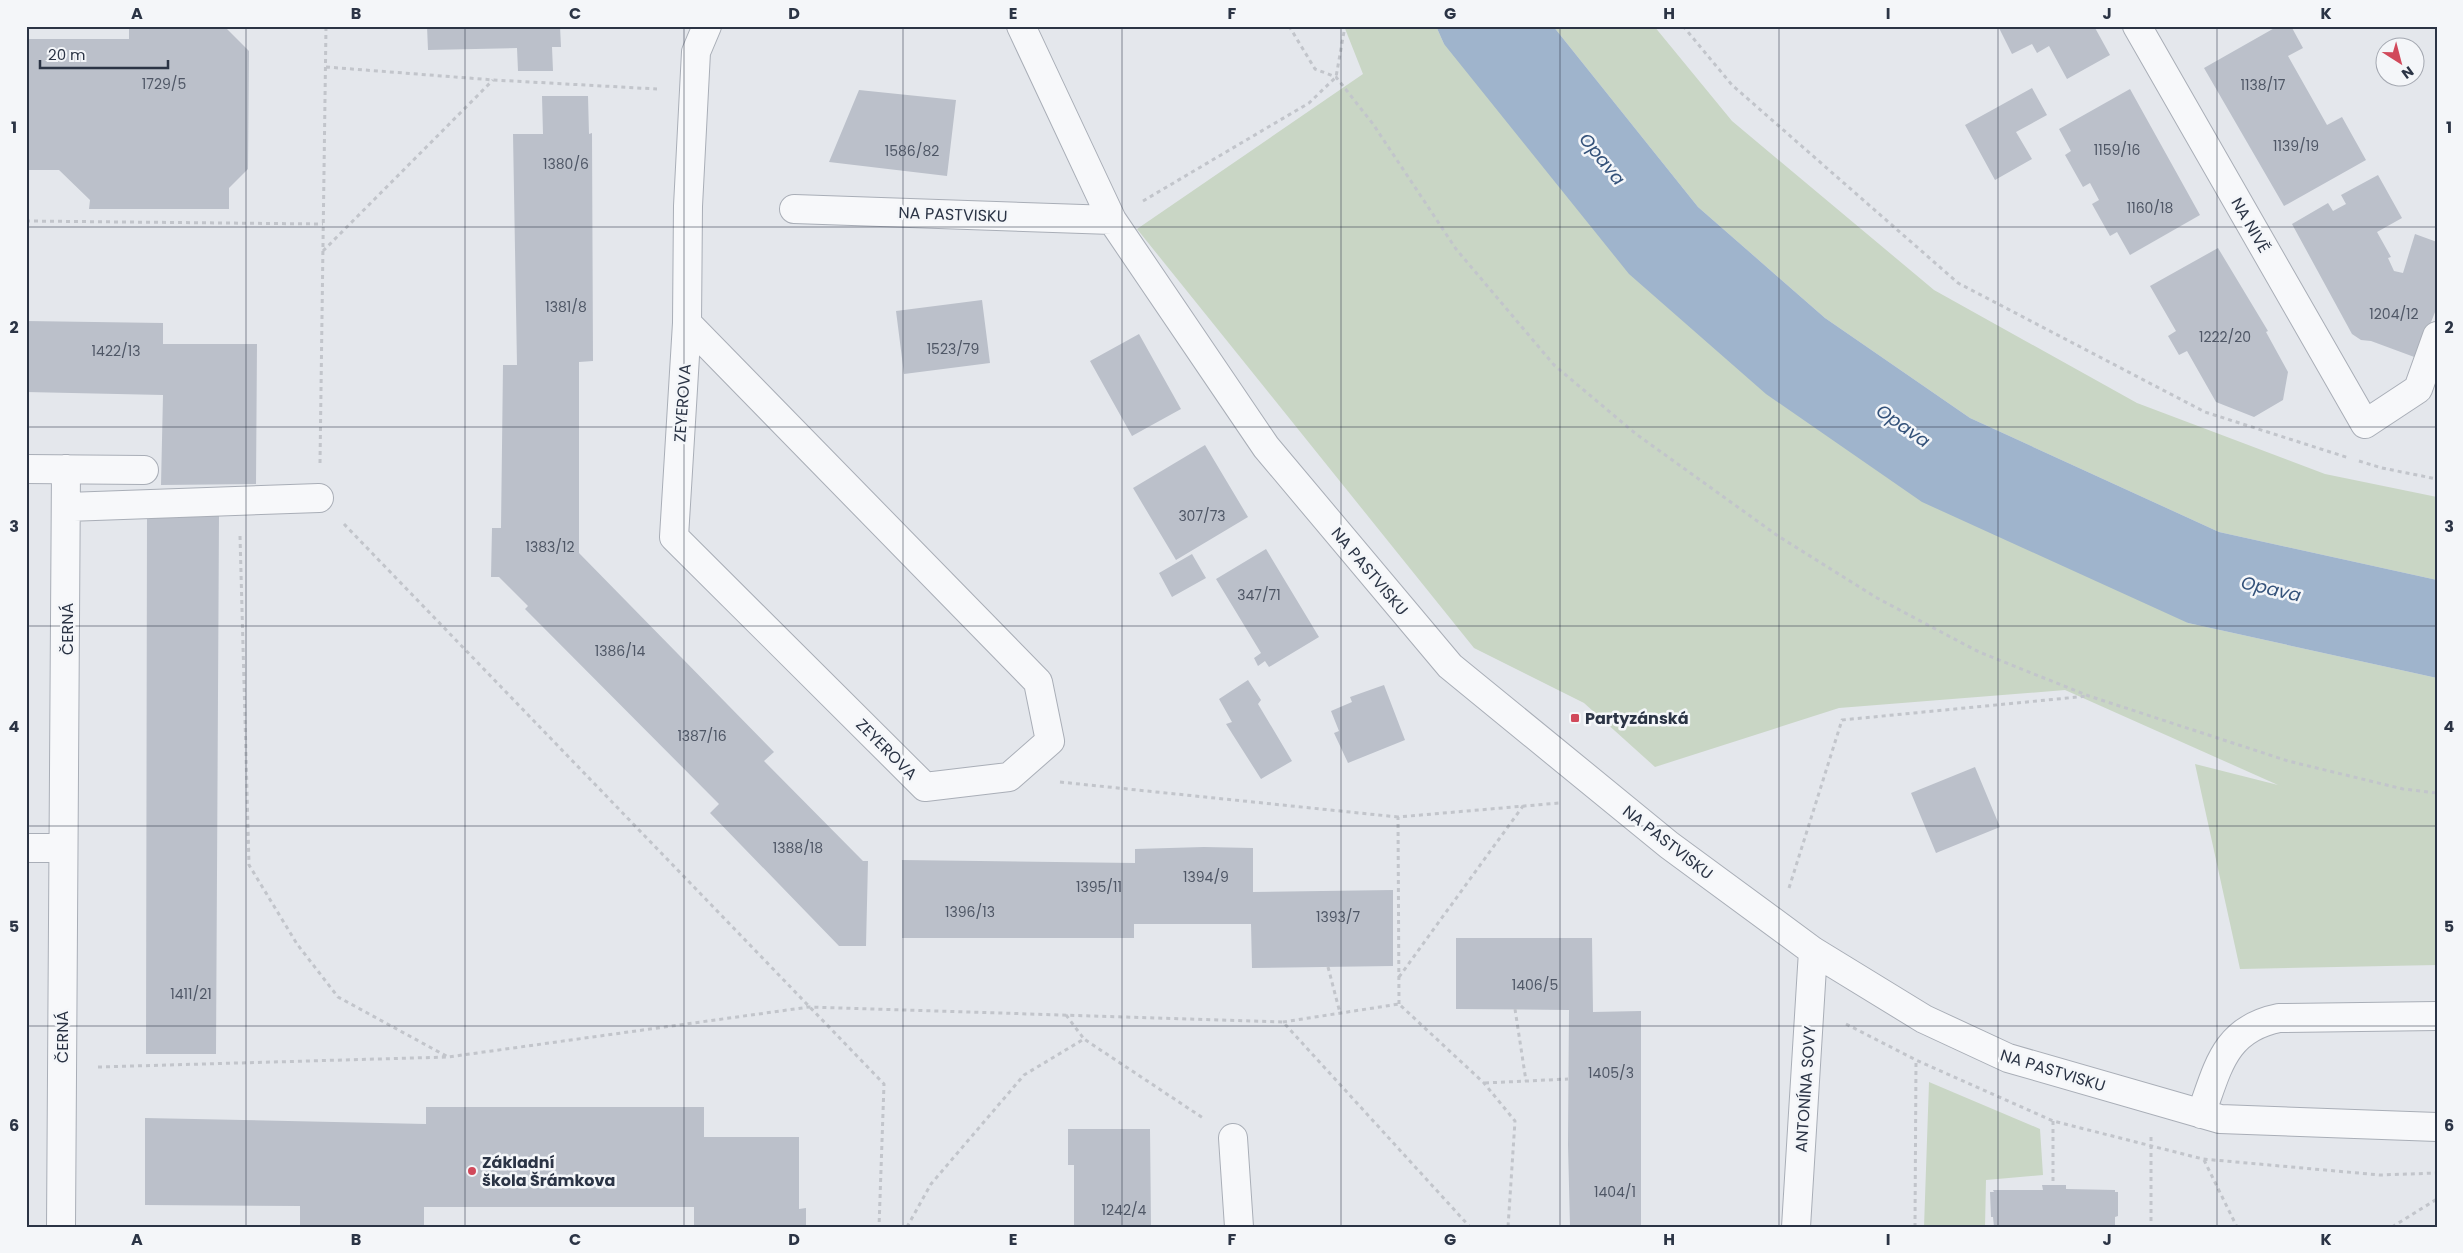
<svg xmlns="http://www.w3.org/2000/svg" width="2463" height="1253" font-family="Poppins,sans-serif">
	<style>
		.green { fill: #c9d6c5 }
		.water { fill: #9fb4cc }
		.building { fill: #bbc0ca }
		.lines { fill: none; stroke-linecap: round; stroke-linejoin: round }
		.minor-casing { stroke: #a9aeb7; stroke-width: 30 }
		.path { stroke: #c2c5cb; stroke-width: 3; stroke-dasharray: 4 4; stroke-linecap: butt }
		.minor { stroke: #f7f8fa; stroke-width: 28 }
		.grid { fill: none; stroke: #2b3445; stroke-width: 1; stroke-opacity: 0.55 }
		.poi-dot { fill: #d1495b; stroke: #f4f6f9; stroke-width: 2 }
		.labels { text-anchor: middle; stroke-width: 5; stroke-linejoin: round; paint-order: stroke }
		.number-label { font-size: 14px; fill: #4f5766 }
		.street-label { font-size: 16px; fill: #2b3445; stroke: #f4f6f9 }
		.poi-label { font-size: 16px; font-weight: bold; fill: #2b3445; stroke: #f4f6f9; text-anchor: start }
		.water-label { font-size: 18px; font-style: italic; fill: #34527a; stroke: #f4f6f9 }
		.neatline { fill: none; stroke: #2b3445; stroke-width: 2 }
		.grid-label { font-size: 16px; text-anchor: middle; font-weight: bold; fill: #2b3445 }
	</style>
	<rect width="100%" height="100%" fill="#e4e7ec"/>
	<path class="green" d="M1344,26H1436L1444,44L2188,623L2437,678V965L2240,969L2195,764L2278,785L2065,690L1839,708L1655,767L1584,703L1474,648L1137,229L1363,74Z
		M1553,26H1654L1732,121L1934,290L2137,403L2325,474L2437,497V580L2219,532L1970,418L1825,318L1698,207Z
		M1929,1082L2040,1129L2043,1175L1986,1180L1985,1227H1924Z"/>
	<path class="water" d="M1436,26H1553L1698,207L1825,318L1970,418L2219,532L2437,580V678L2188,623L1922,502L1766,394L1629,274L1444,44Z"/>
	<path class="building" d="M26,26H29V39H129V26H228L227,29L249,51L248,169L229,188V209H89L90,200L59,170H26Z
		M427,26H560L561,47H552L553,71H518L517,48L428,50Z
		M1998,26H2094L2110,55L2067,79L2049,46L2037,53L2032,44L2012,54Z
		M2278,26H2291L2303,48L2288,56L2327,125L2342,117L2366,160L2284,206L2204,68Z
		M2032,88L2047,115L2016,132L2032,159L1995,180L1965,125Z
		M2130,89L2200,215L2130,255L2117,232L2110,236L2092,204L2099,200L2090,183L2083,187L2065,155L2071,151L2059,129Z
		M859,90L956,100L947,176L829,162Z
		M542,96H588L589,134L592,133L593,361L579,362V553L774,752L764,761L863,861H868L866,946H839L710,813L719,804L525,609L528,606L499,577H491L492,528H501L503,365H517L513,134H543Z
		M2378,175L2402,218L2377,232L2391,257L2388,258L2394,271L2403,273L2415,234L2437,242V307L2417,358L2371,341L2361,340L2352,334L2292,224L2328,203L2333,211L2346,204L2341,195Z
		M2218,248L2268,331L2266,332L2288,372L2283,400L2254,417L2216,402L2187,351L2179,355L2168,336L2176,331L2150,286Z
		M982,300L990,363L904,374L896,311Z
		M26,321L163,323V344H257L256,484L161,485L163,395L26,392Z
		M1139,334L1181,409L1132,436L1090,361Z
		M1205,445L1248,517L1176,560L1133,488Z
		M147,515L219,516L216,1054H146Z
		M1266,549L1319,637L1269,667L1265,661L1258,666L1254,658L1261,653L1216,579Z
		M1192,554L1206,578L1172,597L1159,573Z
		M1248,680L1261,700L1258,704L1292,761L1261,779L1226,724L1232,722L1219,699Z
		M1384,685L1405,740L1348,763L1334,733L1339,731L1331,711L1352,702L1350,697Z
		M1975,767L2000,827L1936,853L1911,793Z
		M1204,847L1253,848V892L1393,890V966L1252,968L1251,924H1134V938H902V860L1135,863V849Z
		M1456,938H1592L1593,1012L1641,1011V1227H1570L1568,1145L1569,1010L1456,1009Z
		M426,1107H704V1137H799V1209L806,1208V1227H694V1207H424V1227H300V1206L145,1205V1118L426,1124Z
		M1068,1129H1150L1151,1227H1074V1165H1068Z
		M2042,1185H2066V1189L2115,1190V1192H2118V1216L2115,1217V1227H1994L1993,1217H1991L1990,1192H1994L1993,1190H2043Z"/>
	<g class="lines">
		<g class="minor-casing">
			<path id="minor" d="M1021,26L1112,220L1266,447L1450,666L1669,845L1813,951L1924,1019L2008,1058L2220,1119L2437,1127
				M2137,26L2365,424L2418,389L2437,336
				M794,209L1112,220
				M687,323L1038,682L1050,741L1009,777L925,787L674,537L687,323L688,206L696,52L707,26
				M26,469L144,470
				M67,507L319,498
				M26,848H63
				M2201,1114C2218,1068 2224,1029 2279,1018L2437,1016
				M1233,1138L1239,1227
				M61,1227L66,469
				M1796,1227L1813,951"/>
		</g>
		<path class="path" d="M1289,26L1315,69L1336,77L1373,124L1456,249L1554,365L1636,434L1778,536L1877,598L1979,652L2089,696L2288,761L2403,789L2437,793
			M1683,26L1732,85L1958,283L2205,412L2349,458
			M326,67L494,80L657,89
			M1143,201L1309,103L1336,77L1345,26
			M26,221L323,224
			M323,251L493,80
			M2359,461L2382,468L2437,479
			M320,463L326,26
			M344,524L884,1084L879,1227
			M240,536L249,865L297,944L338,997L448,1057
			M1060,782L1398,817
			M1789,888L1842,720L2088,696
			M1328,967L1340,1013
			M1399,977L1523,806
			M1399,1004L1398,817L1559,803
			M1515,1009L1526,1081
			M1066,1015L1084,1039
			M1283,1022L1399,1004L1484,1083L1515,1121L1508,1227
			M1846,1024L1916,1060L2053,1121L2203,1159L2380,1175L2437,1173
			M98,1067L448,1057L809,1007L1283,1022L1470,1227
			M1485,1083L1568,1079
			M2053,1121V1184
			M2151,1137V1227
			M2204,1160L2237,1227
			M907,1227L931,1184L1024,1075L1084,1039L1203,1118
			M1915,1227L1916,1060
			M2392,1227L2437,1199"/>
		<use href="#minor" class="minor"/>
	</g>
	<path class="grid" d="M246,26V1227M465,26V1227M684,26V1227M903,26V1227M1122,26V1227M1341,26V1227M1560,26V1227M1779,26V1227M1998,26V1227M2217,26V1227M26,227H2437M26,427H2437M26,626H2437M26,826H2437M26,1026H2437"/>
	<g class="poi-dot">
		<rect x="1570" y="713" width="10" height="10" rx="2.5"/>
		<circle cx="472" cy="1171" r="5"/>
	</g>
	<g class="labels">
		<g class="number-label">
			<text x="164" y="89">1729/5</text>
			<text x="2263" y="90">1138/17</text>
			<text x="2296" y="151">1139/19</text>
			<text x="2117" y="155">1159/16</text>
			<text x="912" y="156">1586/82</text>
			<text x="566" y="169">1380/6</text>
			<text x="2150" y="213">1160/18</text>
			<text x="566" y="312">1381/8</text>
			<text x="2394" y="319">1204/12</text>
			<text x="2225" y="342">1222/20</text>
			<text x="953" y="354">1523/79</text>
			<text x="116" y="356">1422/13</text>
			<text x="1202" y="521">307/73</text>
			<text x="550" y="552">1383/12</text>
			<text x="1259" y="600">347/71</text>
			<text x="620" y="656">1386/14</text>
			<text x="702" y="741">1387/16</text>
			<text x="798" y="853">1388/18</text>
			<text x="1206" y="882">1394/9</text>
			<text x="1099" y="892">1395/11</text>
			<text x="970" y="917">1396/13</text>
			<text x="1338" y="922">1393/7</text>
			<text x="1535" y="990">1406/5</text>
			<text x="191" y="999">1411/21</text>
			<text x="1611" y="1078">1405/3</text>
			<text x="1615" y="1197">1404/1</text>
			<text x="1124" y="1215">1242/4</text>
		</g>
		<g class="street-label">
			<text transform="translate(953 214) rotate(2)" y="6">NA PASTVISKU</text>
			<text transform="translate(2251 225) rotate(60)" y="6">NA NIVĚ</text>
			<text transform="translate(682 403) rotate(-86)" y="6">ZEYEROVA</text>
			<text transform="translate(1370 571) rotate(50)" y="6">NA PASTVISKU</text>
			<text transform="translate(67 629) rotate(-90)" y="6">ČERNÁ</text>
			<text transform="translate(887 749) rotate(45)" y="6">ZEYEROVA</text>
			<text transform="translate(1668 842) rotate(38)" y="6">NA PASTVISKU</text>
			<text transform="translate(62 1037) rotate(-90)" y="6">ČERNÁ</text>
			<text transform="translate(2053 1070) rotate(17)" y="6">NA PASTVISKU</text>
			<text transform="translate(1805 1089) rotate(-86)" y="6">ANTONÍNA SOVY</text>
		</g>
		<g class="poi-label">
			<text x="1585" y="724">Partyzánská</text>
			<text x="482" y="1168">Základní<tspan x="482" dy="18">škola Šrámkova</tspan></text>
		</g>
		<g class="water-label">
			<text transform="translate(1602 159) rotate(51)" y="6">Opava</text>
			<text transform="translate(1903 426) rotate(35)" y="6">Opava</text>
			<text transform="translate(2271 589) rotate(13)" y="6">Opava</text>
		</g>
	</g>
	<rect width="2463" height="1253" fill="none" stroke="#f4f6f9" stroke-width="55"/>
	<g transform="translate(2400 62) rotate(144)"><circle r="24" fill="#f4f6f9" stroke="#a4a8b1"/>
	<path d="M0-4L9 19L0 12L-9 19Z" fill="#d1495b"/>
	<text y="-8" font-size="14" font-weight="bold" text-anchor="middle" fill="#2b3445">N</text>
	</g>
	<path d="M40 60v8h128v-8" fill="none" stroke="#2b3445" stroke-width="2.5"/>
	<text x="48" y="60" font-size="15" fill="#2b3445" stroke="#f4f6f9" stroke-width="4" paint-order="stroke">20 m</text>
	<rect x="28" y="28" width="2408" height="1198" class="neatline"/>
	<g class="grid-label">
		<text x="137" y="19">A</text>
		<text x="356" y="19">B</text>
		<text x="575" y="19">C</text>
		<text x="794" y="19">D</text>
		<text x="1013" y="19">E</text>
		<text x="1232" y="19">F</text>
		<text x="1450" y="19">G</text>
		<text x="1669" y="19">H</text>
		<text x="1888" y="19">I</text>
		<text x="2107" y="19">J</text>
		<text x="2326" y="19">K</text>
		<text x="14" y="133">1</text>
		<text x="2449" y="133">1</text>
		<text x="14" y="333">2</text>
		<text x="2449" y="333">2</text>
		<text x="14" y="532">3</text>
		<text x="2449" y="532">3</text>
		<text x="14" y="732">4</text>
		<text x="2449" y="732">4</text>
		<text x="14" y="932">5</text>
		<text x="2449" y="932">5</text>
		<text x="14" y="1131">6</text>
		<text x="2449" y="1131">6</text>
		<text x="137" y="1245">A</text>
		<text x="356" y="1245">B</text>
		<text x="575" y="1245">C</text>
		<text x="794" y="1245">D</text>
		<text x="1013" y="1245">E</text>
		<text x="1232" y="1245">F</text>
		<text x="1450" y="1245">G</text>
		<text x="1669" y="1245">H</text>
		<text x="1888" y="1245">I</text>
		<text x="2107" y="1245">J</text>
		<text x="2326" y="1245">K</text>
	</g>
</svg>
